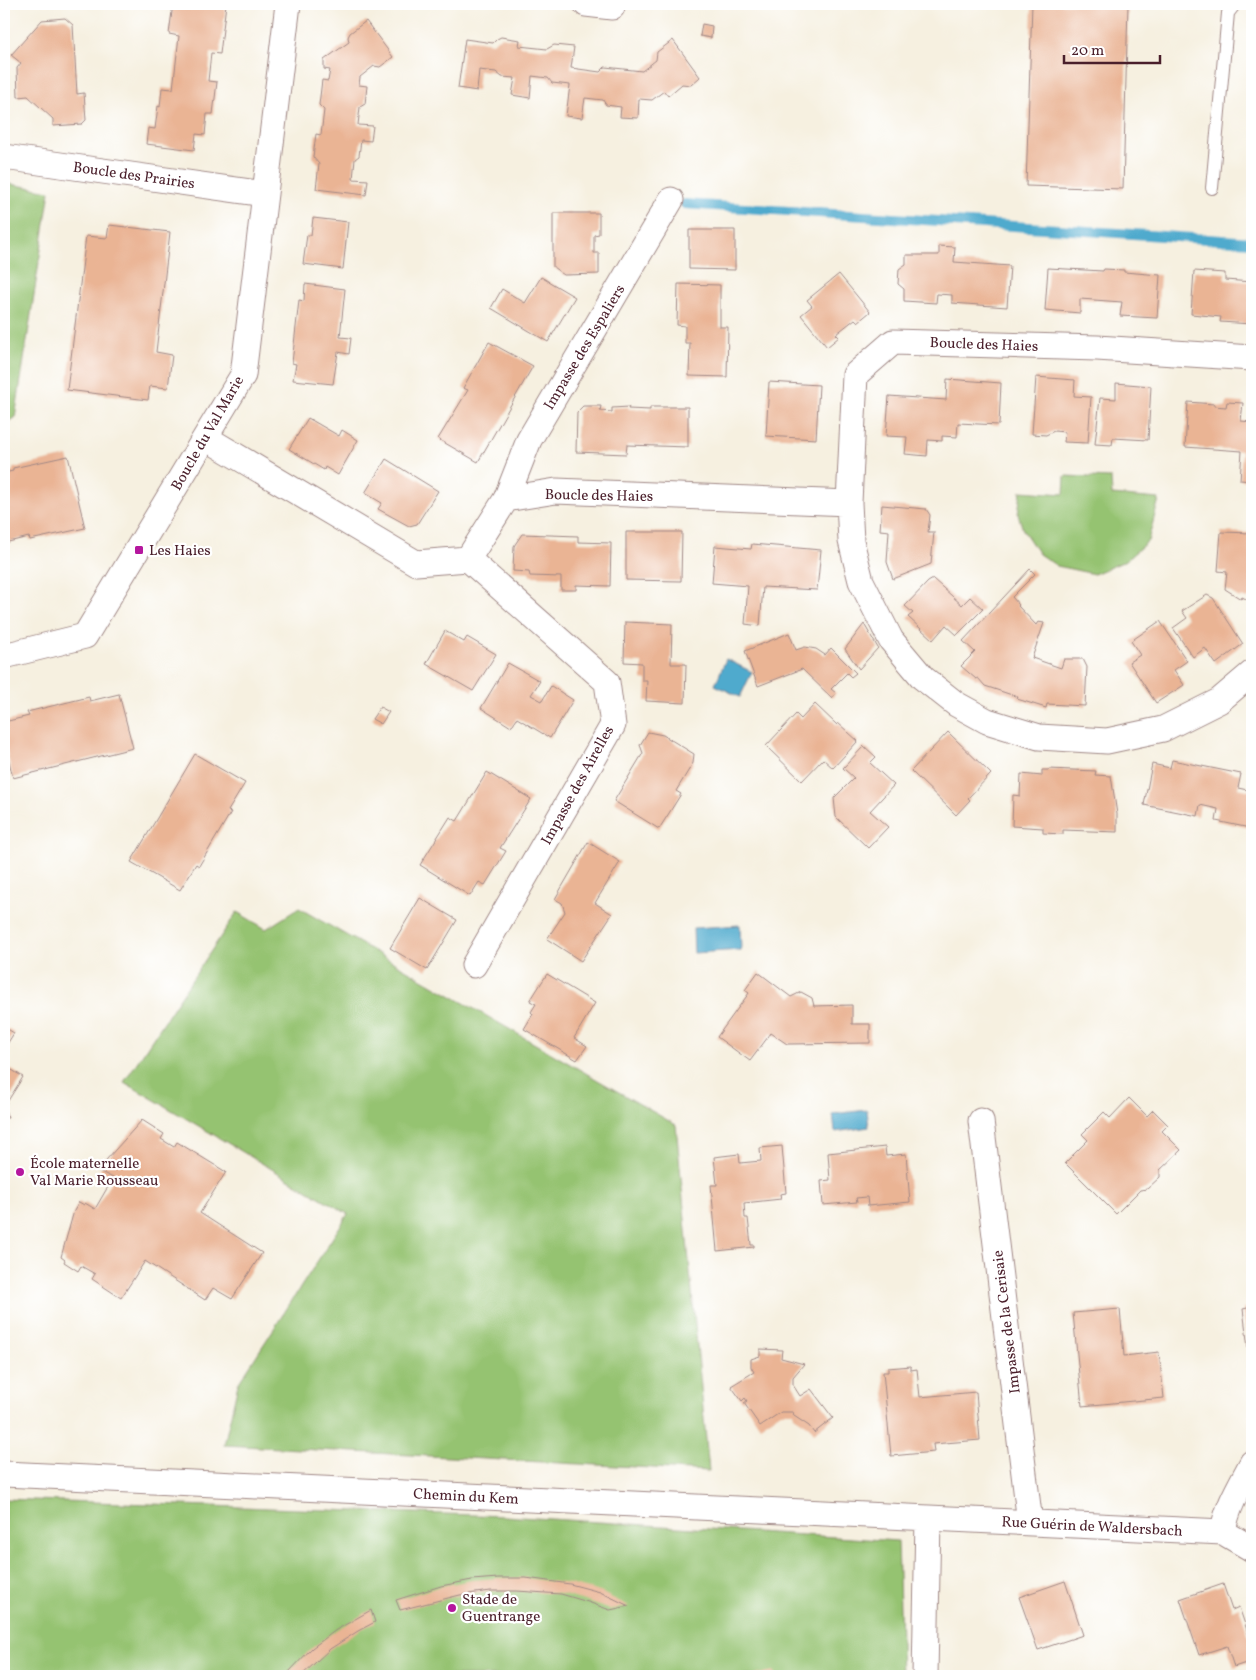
<svg xmlns="http://www.w3.org/2000/svg" width="1256" height="1680" font-family="Vollkorn,serif">
	<style>
		.green { fill: #95c371; stroke: #70714e }
		.water { fill: #50aacd; stroke: #4d647c }
		.lines { fill: none; stroke-linecap: round; stroke-linejoin: round }
		.stream { stroke: #50aacd; stroke-width: 10 }
		.building { fill: #eab494 }
		.service-casing { stroke: #a08886; stroke-width: 14 }
		.minor-casing { stroke: #a08886; stroke-width: 27 }
		.service { stroke: #fff; stroke-width: 12 }
		.minor { stroke: #fff; stroke-width: 25 }
		.poi-dot { fill: #b5179e; stroke: #fff; stroke-width: 2 }
		.labels { text-anchor: middle; stroke-width: 4.5; stroke-linejoin: round; paint-order: stroke }
		.street-label { font-size: 15px; fill: #4a1f2b; stroke: #fff }
		.poi-label { font-size: 15px; fill: #4a1f2b; stroke: #fff; text-anchor: start }
	</style>
	<rect width="100%" height="100%" fill="#fff"/>
	<filter id="ink" filterUnits="userSpaceOnUse"><feTurbulence type="fractalNoise" baseFrequency=".02" numOctaves="2"/><feDisplacementMap in="SourceGraphic" scale="10" xChannelSelector="R" yChannelSelector="G"/><feConvolveMatrix kernelMatrix="1 2 1 2 8 2 1 2 1" color-interpolation-filters="sRGB"/></filter>
	<filter id="wash" filterUnits="userSpaceOnUse"><feTurbulence type="fractalNoise" baseFrequency=".0096" numOctaves="4" result="noise"/><feDisplacementMap in="SourceGraphic" scale="20" xChannelSelector="R" yChannelSelector="G"/><feGaussianBlur stdDeviation="1.12" result="paint"/><feColorMatrix in="noise" values="0 0 0 0 0 0 0 0 0 0 0 0 0 0 0 0 0 1.4 0 .05"/><feComposite in="paint" operator="in"/></filter>
	<g filter="url(#wash)">
		<rect width="100%" height="100%" fill="#f6f0e0"/>
		<path class="green" d="M4,183L50,191L15,418L4,424Z
			M1065,476L1111,478L1112,495L1159,499L1148,541L1125,561L1094,574L1057,566L1039,554L1023,530L1018,514L1021,491L1064,494Z
			M299,908L676,1125L709,1471L224,1445L238,1384L348,1214L124,1082L237,912L266,929Z
			M4,1499L504,1516L898,1541L902,1676H4Z"/>
		<path class="water" d="M726,659L752,672L740,697L715,685Z
			M740,925L741,950L694,953L693,928Z
			M867,1110L869,1127L835,1132L833,1114Z"/>
		<g class="lines">
			<path class="stream" d="M685,204L1252,242"/>
		</g>
		<g id="blocks">
			<path class="building" d="M173,4H226L220,54L211,53L208,81L217,82L213,114H207L205,135L196,134L194,150L146,144L148,128L155,129L158,106L160,107L162,88L173,89L179,36L169,34Z
				M1032,4H1128L1123,189L1026,186Z
				M65,18L73,25L77,94L84,93L86,120L82,124L53,126V119L28,96L18,97L17,68L21,63L11,55L42,20Z
				M366,21L393,57L380,67L374,66L360,77L359,85L367,86L365,104L360,107L358,125L373,126L371,141L361,140L359,156L355,159L353,179L368,180L366,195L316,189L319,164L313,157L316,134L321,135L324,110L319,105L322,80L328,81L330,70L324,69V60L349,42L348,37L350,33Z
				M702,24L712,26L711,38L700,36Z
				M501,37L520,40L519,46L547,49L554,45L574,47L571,68L600,72L605,67L642,71L656,60L657,52L673,40L700,77L691,85L682,84L668,96L664,91L652,100L639,99L638,118L620,117L621,107L606,105L603,100L585,98L582,118L566,116L570,85L552,83L548,78L532,76L530,98L512,95L515,78L502,77L496,72L479,70L477,91L458,88L465,39L493,43L497,39Z
				M553,213H599V234L594,235V253H599V274L564,275L553,267Z
				M313,218L348,222L343,269L303,264L307,235H311Z
				M109,225L170,232L156,352L172,355L168,388L150,386L148,400L67,390L86,236L107,238Z
				M689,230H735V270L689,269Z
				M939,246L955,247L954,262L1010,266L1007,307L952,303V295L937,294L936,303L904,301V289L898,284L899,269L906,264V255H939Z
				M1048,268L1103,271L1104,269L1124,270V272L1160,275L1157,318L1120,316L1122,302L1080,299V313L1045,310Z
				M1194,271L1225,273V280L1252,282V324L1220,322L1221,317L1191,314Z
				M839,274L870,312L858,322L855,319L836,334L839,337L827,347L801,315L812,306L807,300Z
				M541,277L575,297L548,342L491,308L502,289L525,303Z
				M305,284L345,289L340,337L351,338L349,354L338,352L333,384L293,380L296,364L292,363L299,300L304,301Z
				M678,284L720,285V327H728L727,377L689,376L690,343H685V326L677,325Z
				M489,342L533,366L478,462L438,439L468,390L463,388Z
				M1036,377L1075,380L1074,396L1091,397L1088,443L1064,442L1065,432L1054,431L1046,435L1032,434Z
				M947,379L1001,383L999,425L958,423L957,437L942,436V441L928,440L927,456L905,454L907,437L886,436L889,396L946,400Z
				M769,382L819,385L816,439L766,436Z
				M1116,383L1151,386L1148,440L1113,438L1112,445L1095,444L1100,398L1116,399Z
				M1188,402L1214,404V406L1226,407L1227,402L1243,403L1241,421L1252,422V481L1240,480L1242,451L1185,447Z
				M583,406H601L600,411L612,412V408L629,407L628,409L650,410V407H688V447L627,445L626,454L576,452L577,412Z
				M308,418L339,436L342,430L358,440L338,475L325,467L324,470L289,449Z
				M68,456L85,528L30,540L29,537L4,543V473L13,471V468Z
				M386,459L438,491L417,524L409,526L378,509L382,503L365,493Z
				M882,505L926,509L930,515L928,532H934L931,564L893,579L887,562L889,531L880,530Z
				M626,532H682L681,581L626,580Z
				M1221,532L1252,533V594L1250,598L1246,599L1242,597L1241,599L1225,589L1227,572L1218,571Z
				M522,534L578,536V542L611,543L610,586L576,585V590H561V577L530,576L529,572L513,571L514,546Z
				M752,544L821,550L817,590L763,587L760,626L745,624L748,586L712,583L715,546L751,549Z
				M1030,569L1035,574L1012,597L1019,605L1018,606L1036,625L1038,622L1044,623L1032,658L1061,668L1064,659H1083L1087,667L1085,706L1047,704L1046,708L1017,699L1018,697L985,686L978,678L976,679L961,666L975,652L963,641Z
				M933,579L962,605L970,597L983,609L957,635L946,625L933,640L908,617L913,613L905,606L928,582Z
				M1207,595L1213,598L1243,644L1216,664L1205,648L1193,657L1173,628L1187,618L1182,611Z
				M1160,621L1187,661L1174,670L1184,685L1156,703L1129,662L1140,655L1131,641Z
				M625,622L672,624L671,664H686L685,703L646,701L647,680H642V663L624,662Z
				M864,624L878,648L859,669L845,649Z
				M445,631L464,642L467,637L496,654L473,691L426,664Z
				M789,633L796,650L805,647L816,649L825,655L831,648L856,673L851,677L847,673L831,689L836,693L832,698L802,669L758,686L745,651Z
				M508,663L540,681L531,695L542,701L551,686L573,700L550,738L517,718L511,727L481,708Z
				M119,694L133,748L13,778L4,740V722L29,716L27,712L89,697L90,701Z
				M815,704L837,725L838,723L858,741L833,768L823,759L802,781L766,746L796,714L801,719Z
				M380,707L389,712L381,724L372,719Z
				M648,732L663,735L694,754L693,763L676,791L681,794L659,829L614,801L643,753L640,745Z
				M948,732L991,774L968,798L970,800L956,815L911,771Z
				M864,746L876,757L870,763L894,785L870,811L888,827L868,848L836,817L834,798L854,778L843,768Z
				M195,754L245,783L228,811L231,812L199,866L196,864L180,890L131,862Z
				M1172,760L1241,774L1238,788L1252,791V818L1250,828L1216,821L1218,809L1200,805L1198,816L1144,805L1152,764L1170,768Z
				M1049,769L1096,771L1095,775L1111,776L1117,814V832L1063,830V834L1043,833V828L1012,826L1013,795L1020,796L1021,774L1042,776V770H1049Z
				M487,772L531,799L500,848L506,851L485,885L479,882L470,896L420,865L450,817L457,821Z
				M588,842L620,862L595,903L612,914L581,961L547,939L565,912L562,903L555,899Z
				M420,898L457,920L427,970L390,948Z
				M758,972L791,997L801,992L812,998L814,1006L852,1005V1024H870V1043L787,1044L771,1033L750,1061L717,1037L749,993L745,990Z
				M547,974L595,1003L574,1038L587,1046L577,1060L524,1029L533,1014L531,1012L536,1004L530,1001Z
				M4,1027L14,1033L4,1049Z
				M4,1065L23,1077L4,1107L8,1118H4Z
				M1129,1098L1147,1116L1153,1110L1168,1125L1162,1131L1181,1150L1160,1170V1177L1147,1189L1140,1190L1116,1214L1065,1163L1088,1140L1082,1134L1104,1112L1110,1118Z
				M142,1120L164,1134L161,1139L174,1147L177,1142L226,1172L200,1213L262,1253L232,1299L213,1288L205,1300L145,1261L121,1298L92,1279L95,1274L81,1266L78,1271L64,1262L65,1260L61,1257L74,1211L79,1202L84,1205L85,1203L95,1209L113,1178L99,1171L107,1159Z
				M782,1146L786,1193L780,1194L781,1199L744,1203L745,1218H748L751,1245H754V1247L717,1251L711,1185H717L714,1157L739,1154L740,1163L761,1161L760,1148Z
				M885,1147L886,1156L906,1154L910,1202L868,1206L867,1197L856,1198L857,1202L823,1205L821,1181L830,1180L828,1153Z
				M1252,1307V1355L1249,1356L1243,1309Z
				M1120,1309L1124,1356L1159,1352L1164,1398L1082,1406L1073,1313Z
				M760,1349L782,1350L781,1358L804,1364L793,1377V1385L800,1396L811,1389L833,1418L814,1433L809,1426L794,1416L793,1412H781L760,1426L744,1403L747,1401L745,1398L742,1401L731,1386L754,1372L751,1367V1359L760,1356Z
				M911,1366V1370L917,1369L920,1397L976,1392L980,1440L933,1444L934,1452L891,1456L883,1372H888V1368Z
				M498,1578H526L570,1584L600,1592L629,1606L610,1610L588,1602L561,1594L517,1591H491L460,1595L400,1610L396,1600L441,1586L472,1580Z
				M1065,1581L1083,1635L1038,1650L1019,1597Z
				M1223,1584L1232,1610L1239,1607L1249,1636L1252,1635V1661L1234,1667L1227,1646L1199,1655L1180,1599Z
				M371,1610L375,1622L358,1631L330,1649L301,1676H285L312,1648L336,1630Z
				M774,1671L775,1676H755L754,1675Z"/>
		</g>
	</g>
	<g filter="url(#ink)">
		<use href="#blocks" fill-opacity="0" stroke="#a08886" stroke-width="1"/>
		<g class="lines">
			<g class="service-casing">
				<path id="service" d="M1212,188L1228,13L1235,4"/>
			</g>
			<g class="minor-casing">
				<path id="minor" d="M586,4L612,7
					M4,157L265,194
					M1252,358L1097,348L893,342L855,375L849,503L851,541L861,581L891,640L923,678L956,704L987,721L1039,737L1107,741L1163,729L1219,701L1252,673
					M206,438L416,563L468,559L506,499L556,491L849,503
					M506,499L529,440L671,200
					M468,559L607,682L613,725L474,965
					M4,656L85,636L243,375L288,4
					M981,1121L1030,1523
					M4,1474L1223,1532L1252,1549
					M1223,1532C1226,1508 1241,1484 1252,1463
					M925,1676L928,1518"/>
			</g>
			<use href="#service" class="service"/>
			<use href="#minor" class="minor"/>
		</g>
	</g>
	<g class="poi-dot">
		<rect x="134" y="545" width="10" height="10" rx="2.5"/>
		<circle cx="20" cy="1172" r="5"/>
		<circle cx="452" cy="1608" r="5"/>
	</g>
	<g class="labels">
		<g class="street-label">
			<text transform="translate(134 175) rotate(8)" y="5">Boucle des Prairies</text>
			<text transform="translate(984 344) rotate(2)" y="5">Boucle des Haies</text>
			<text transform="translate(584 347) rotate(-59)" y="5">Impasse des Espaliers</text>
			<text transform="translate(207 433) rotate(-60)" y="5">Boucle du Val Marie</text>
			<text transform="translate(599 495) rotate(1)" y="5">Boucle des Haies</text>
			<text transform="translate(577 785) rotate(-61)" y="5">Impasse des Airelles</text>
			<text transform="translate(1006 1322) rotate(-97)" y="5">Impasse de la Cerisaie</text>
			<text transform="translate(466 1496) rotate(3)" y="5">Chemin du Kem</text>
			<text transform="translate(1092 1526) rotate(3)" y="5">Rue Guérin de Waldersbach</text>
		</g>
		<g class="poi-label">
			<text x="149" y="555">Les Haies</text>
			<text x="30" y="1168">École maternelle<tspan x="30" dy="17">Val Marie Rousseau</tspan></text>
			<text x="462" y="1604">Stade de<tspan x="462" dy="17">Guentrange</tspan></text>
		</g>
	</g>
	<rect width="1256" height="1680" fill="none" stroke="#fff" stroke-width="20"/>
	<path d="M1064 55v8h96v-8" fill="none" stroke="#4a1f2b" stroke-width="2.5"/>
	<text x="1071" y="55" font-size="15" fill="#4a1f2b" stroke="#ffffff" stroke-width="4" paint-order="stroke">20 m</text>
</svg>
